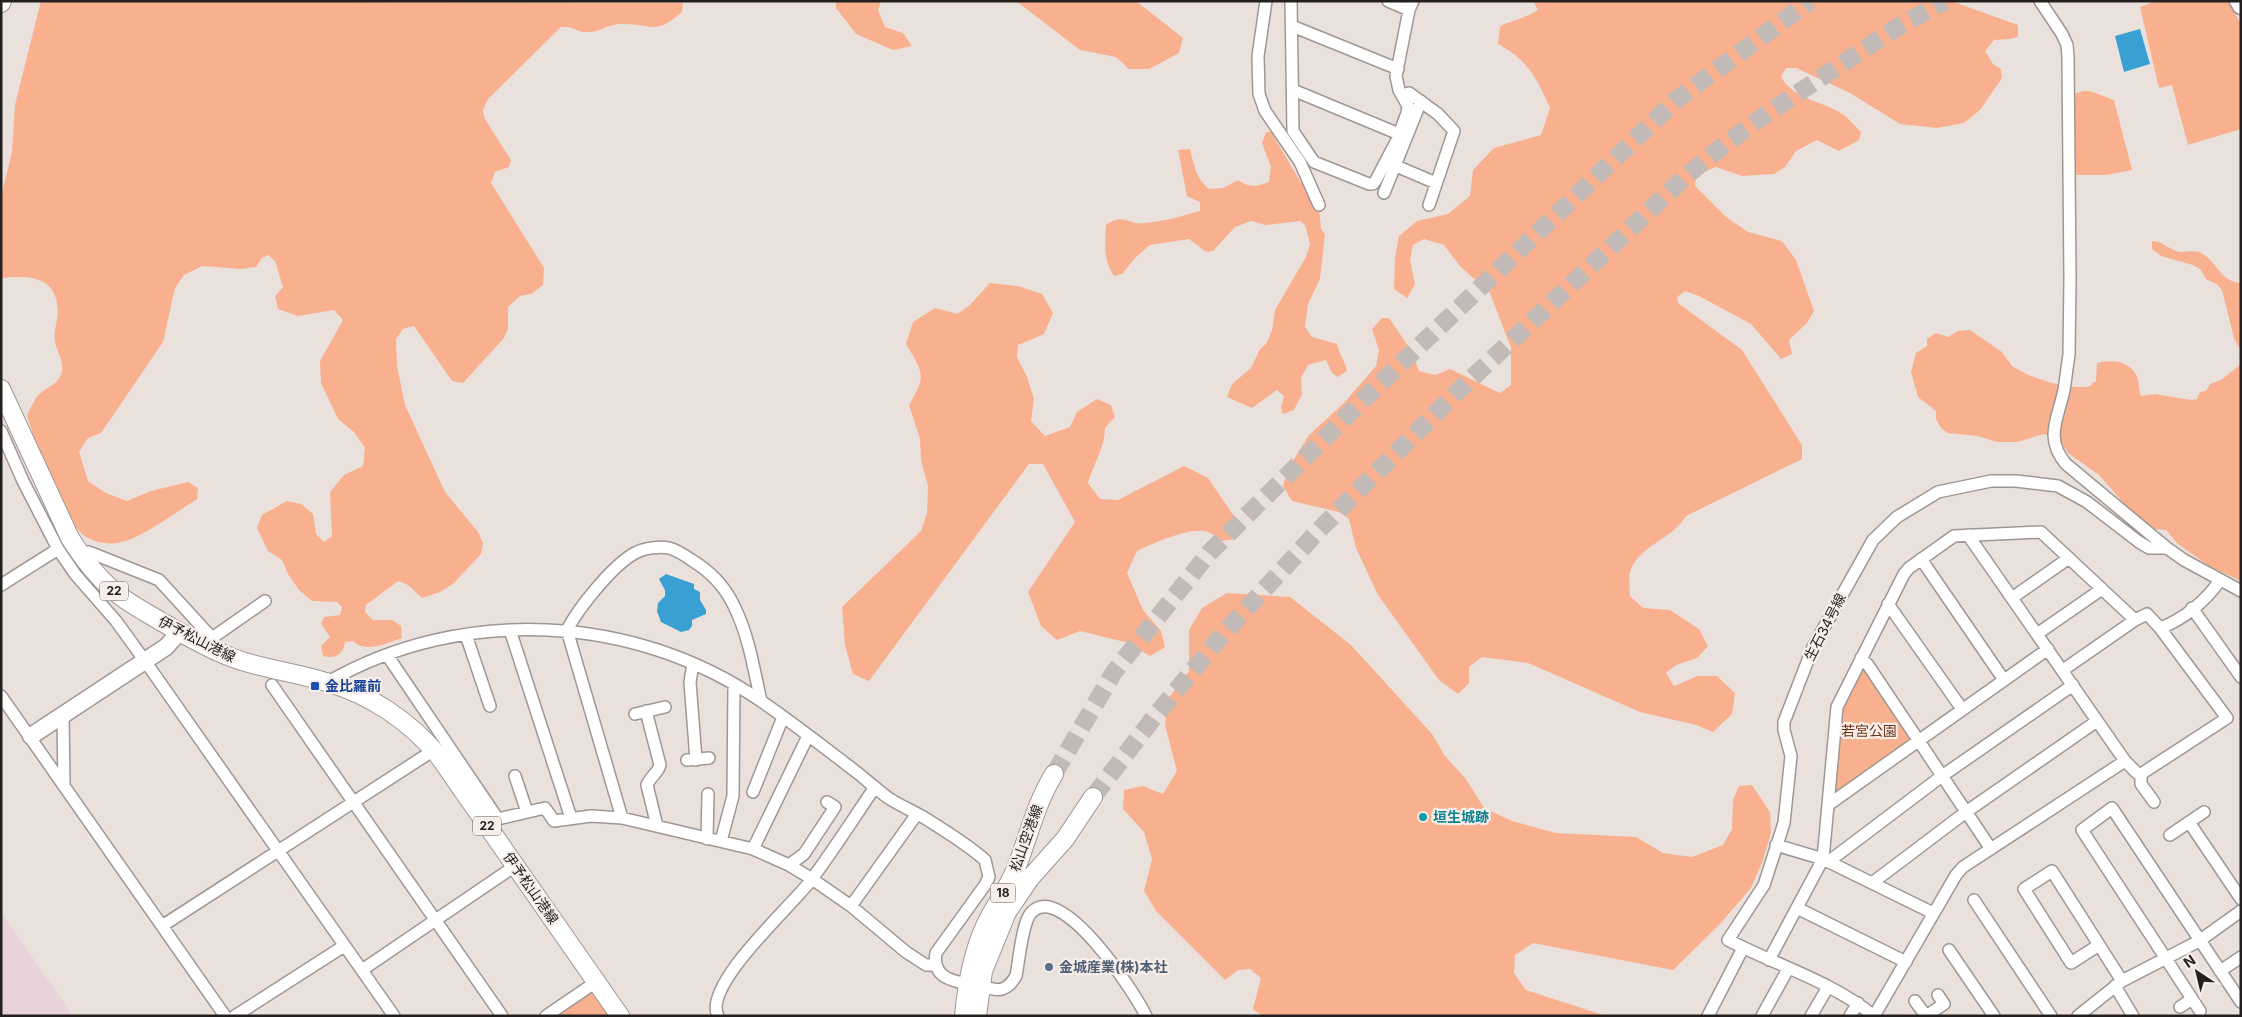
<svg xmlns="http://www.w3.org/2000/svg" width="2242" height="1017" font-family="Inter,'Noto Sans JP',sans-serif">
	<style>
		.industrial { fill: #ead2db }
		.green { fill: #f9b08e }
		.water { fill: #39a0d4 }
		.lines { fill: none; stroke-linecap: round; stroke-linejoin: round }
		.primary-tunnel { stroke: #c2bab7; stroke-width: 18; stroke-dasharray: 18 9; stroke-linecap: butt }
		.street-casing { stroke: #9f9793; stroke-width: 14 }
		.secondary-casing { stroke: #9f9793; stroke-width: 19 }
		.primary-casing { stroke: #9f9793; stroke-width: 20 }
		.street { stroke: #fff; stroke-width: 11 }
		.secondary { stroke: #fff; stroke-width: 16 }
		.primary { stroke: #fff; stroke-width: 18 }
		.transit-dot { fill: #1a4fb4; stroke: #f7eeea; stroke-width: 2 }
		.culture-dot { fill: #0f9aa8; stroke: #f7eeea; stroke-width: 2 }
		.service-dot { fill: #5c6f8a; stroke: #f7eeea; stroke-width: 2 }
		.labels { text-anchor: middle; stroke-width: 4.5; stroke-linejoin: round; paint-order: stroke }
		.shield { fill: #f7eeea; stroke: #635e5c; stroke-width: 1 }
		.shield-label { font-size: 12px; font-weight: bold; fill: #23201f }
		.street-label { font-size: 14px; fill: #23201f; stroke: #f7eeea }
		.transit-label { font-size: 14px; font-weight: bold; fill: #164399; stroke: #f7eeea; text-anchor: start }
		.park-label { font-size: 14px; fill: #693114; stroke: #f7eeea }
		.culture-label { font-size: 14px; font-weight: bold; fill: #0d838f; stroke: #f7eeea; text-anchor: start }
		.service-label { font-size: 14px; font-weight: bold; fill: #4e5e75; stroke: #f7eeea; text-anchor: start }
	</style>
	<rect width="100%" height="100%" fill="#eae1dd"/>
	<path class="industrial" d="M1,912L73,1016H1Z"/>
	<path class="green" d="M41,1L683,3L682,12C653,37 653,23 621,24C609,24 598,33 587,32C575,32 575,26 561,27L488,99L483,110L485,119L511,160L509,167L495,172L491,183L544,268L543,285L531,294L520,296L508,307V329L504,338L463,383L452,381L414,326L403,329L396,339L397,366L405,405L445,492L478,532L483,543L481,554L454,583L440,592L422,598L408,585L398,581L366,605L365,612L373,620H392L401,626L402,638C387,643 366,654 353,641L345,642C343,655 335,659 323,656L321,646L330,637L321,624L324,617L340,615L342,607L337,602L312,601L299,590L288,574L282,560L268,551L257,528L262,515L287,501L301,504L313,514L316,534L324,542L332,536L330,492L344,475L363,466L365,448L354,432L338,419L321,383L320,361L343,320L334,310L298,316L278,309L275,296L283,287L275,261L268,255L262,258L256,267L240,269L202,266L184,275L175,288L163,342L101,433L88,438L79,452L88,481L106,493L127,501L151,491L188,482L198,488L197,499C176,512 140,540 117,543C107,545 89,541 81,533C63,515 34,441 27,415C30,409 33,403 36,398C44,387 59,386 62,371C64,360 56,351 55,341C53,333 57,323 58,314C58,276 31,275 1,278L2,193L12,152L15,105Z
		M836,1H881L878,10L885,27L903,33L912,46L893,50L856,34L836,8Z
		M1016,1H1136L1183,38L1179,53L1149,69H1129L1116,57L1080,50Z
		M1533,1H1951L2018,25V37L2010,39L1994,40L1985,51L1993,64L2001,69L2002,78L1980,110L1964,123L1937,128L1900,124L1850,93L1796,68H1786L1781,77C1794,100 1824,101 1844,115C1850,120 1855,126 1861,132L1859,140L1839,151L1817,140L1796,151L1785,167L1774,174L1742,176L1716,167L1696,175L1695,186L1726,217L1748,232L1782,241L1796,260L1814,311L1807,323L1789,340L1792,354L1781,359L1751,324L1699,296L1685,291L1677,297L1678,303L1742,350L1802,445V459L1686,516C1673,539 1642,544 1631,569C1628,575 1630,588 1630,596L1643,608L1670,610L1699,629L1708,646L1697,658L1676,665L1666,673L1674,686L1698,676H1717L1735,693L1732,714L1713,732L1696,725L1640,712L1528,663L1482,657L1469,667V683L1458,694L1439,680L1378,595L1356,548L1349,519L1339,512L1292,501L1283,486L1288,469L1309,435L1344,403L1376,366L1379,350L1372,329L1382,318H1389L1411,350L1419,371L1435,375L1450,369L1500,393L1511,385V348L1490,293L1460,266L1444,245L1424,239L1413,245L1410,260L1415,284L1407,298L1394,289L1395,258L1399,236L1417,221L1448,214L1470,196L1473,170L1494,148L1541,135L1550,108C1536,77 1529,61 1498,44L1500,26C1513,20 1526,18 1538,10Z
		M2156,1H2228L2241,24V129L2188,145L2172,85L2159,88L2140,7Z
		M2083,91H2090L2114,100L2132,170L2106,175H2075L2073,136L2074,94Z
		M1266,132H1271L1300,181L1319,205L1321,229L1325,234L1320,279L1308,304L1305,327L1312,337L1337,344C1339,354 1345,361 1347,371L1338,377L1332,373L1326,360L1308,365L1301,378L1302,394L1294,410L1283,414L1281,408L1284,396L1277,390L1252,408L1227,397L1232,384L1251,368L1260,349L1266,344L1272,330L1275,310L1306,257L1310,244L1305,225L1300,221L1265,225L1251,221L1235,227L1213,251L1206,252L1189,239L1150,245L1135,258L1122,274L1114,276C1103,260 1105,243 1106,225C1125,212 1127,226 1146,223C1165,221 1182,216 1200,211V202L1187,196L1178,150L1190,149C1194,165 1196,179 1209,189L1223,188L1238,180C1248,188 1257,187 1269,182L1271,167L1262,143Z
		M2152,241C2163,241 2170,251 2181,252C2187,252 2195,250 2201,253C2217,261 2220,282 2241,283V351L2234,338L2222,290L2218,285L2206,279L2201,270L2193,265L2161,256L2152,249Z
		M990,283L1018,286L1042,294L1053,313L1044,334L1018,345L1017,357L1027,377L1034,399L1031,421L1045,436L1070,427L1077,412L1097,399L1111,405L1115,417L1105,428C1105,447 1093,465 1088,483L1100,499L1118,500L1184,466L1208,478L1234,516L1239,530L1236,539L1221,541C1217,538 1212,533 1208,532C1191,526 1152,544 1137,551L1127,573L1143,610L1161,631L1165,647L1150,656L1125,642L1080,631L1057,640L1041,626L1028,592L1075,522L1043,464H1029L869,681L853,674L845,645L842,607L921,531L927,513L928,486L921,460L920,439L909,405C927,375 923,373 906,344L913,322L935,308L957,314L969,306Z
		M1970,330L2002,352L2012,366L2026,374L2051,383L2076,387H2088L2096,381L2097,363C2110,360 2126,360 2135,373C2139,378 2139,390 2141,396L2155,394L2191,400L2197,399L2200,392L2206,391L2210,384L2221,380L2241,364V581L2209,566L2178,544L2166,530L2155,529L2135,516L2099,475L2068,453L2059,439L2044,434L2017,442H1997L1978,436L1948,433L1941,428L1936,419V411L1918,397L1911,372L1916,353L1927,346V339L1936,333L1948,337L1958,331Z
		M1227,593L1290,597L1351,645L1432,734L1445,756L1466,779L1484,808L1512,821L1556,833L1636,837L1663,853L1692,857L1723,845L1732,829L1733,800L1739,786L1752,785L1770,812L1771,833L1763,860L1751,888L1720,924L1673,970L1533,943L1515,955L1514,973L1526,990L1606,1016H1262L1253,1009L1261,978L1250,969L1238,970L1225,980L1156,911L1144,891L1152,859L1144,832L1123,809L1124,790L1143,786L1163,794L1177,771L1165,725L1168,699L1189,671V630L1202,608Z
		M1860,669L1867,670L1914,740L1836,797L1831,793L1841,705Z
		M592,991L609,1016H556Z"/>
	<path class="water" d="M2140,29L2150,64L2124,72L2115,36Z
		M666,574L694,584V589L700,592V600L706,610V614L692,620V626L689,630L681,632L661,622L657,611L658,603L665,596V590L659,579Z"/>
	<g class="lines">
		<path class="primary-tunnel" d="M1054,774L1114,672L1209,553L1364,399L1676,100L1810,1
			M1093,797L1155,716L1224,633L1320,529L1454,395L1684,178L1725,144L1768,113L1896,28L1945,1"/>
		<g class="street-casing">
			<path id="street" d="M1266,1L1258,56L1259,94L1265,111L1300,162L1319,205
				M1291,1L1293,131L1314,162L1369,184H1373L1376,180L1397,140L1407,113L1408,106L1399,90L1396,76L1409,10L1413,1
				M1388,1L1409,10
				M2040,1L2062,34L2067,45L2068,57L2070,278L2069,355C2067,366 2066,378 2064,390C2058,419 2044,438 2066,464L2167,548L2184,560L2241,591
				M1292,26L1398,69
				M1293,90L1399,134
				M1402,95L1409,93L1438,114L1454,131L1429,205
				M1396,166L1436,183
				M1384,193L1421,101
				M1,431L23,481L58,549L75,574L116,621L145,661L394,1016
				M1968,535L2125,761
				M80,554L88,552L94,554L159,580L212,638L207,647
				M1921,559L2004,680
				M1,585L58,549
				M2012,598L2069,558
				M1888,604L1962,709
				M2192,608L2241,677
				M2160,628C2183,620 2207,600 2220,580
				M510,630L571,818
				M2037,634L2102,589
				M466,635L490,706
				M212,638L265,601
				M387,655L498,819
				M1861,658L1868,665L1991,849
				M693,664L690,682L696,760
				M2063,670L2135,620
				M328,682C462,605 635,614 761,701C793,723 824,747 855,771C867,780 878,791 890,799C901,806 913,811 923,817C944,830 967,844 985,860L989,877L985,885L936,953C931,981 959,982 979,986C986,987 996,991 1002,989C1009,987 1012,982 1016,976C1019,961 1022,923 1031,913C1061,879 1135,993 1146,1016
				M272,685L502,1016
				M1,696L225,1016
				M646,711L660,765C658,773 650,777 647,785L657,826
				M635,714L665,707
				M63,715L64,785
				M687,760L709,758
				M2141,774V784L2154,802
				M515,776L527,812
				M753,792L783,717
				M1828,805L2048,649
				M622,818L567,630C579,607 613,565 635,553C644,548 660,546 669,548C677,550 686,556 693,561C711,572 726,588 735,608C749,637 754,670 761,701
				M485,822L545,808L554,821L591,816L622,818L753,849L789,865L812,879L851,906L906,952L926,965H936
				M2189,822L2241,899
				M2170,835L2204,812
				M707,839L708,794
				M721,841L733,796L734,685
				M1776,845L1823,859L1933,913
				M753,849L808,736
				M1828,862L1942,776L2073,685
				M789,865L804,854L835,807L827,802
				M1872,883L1966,812L2097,721
				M1974,900L2051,1016
				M851,906L917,814
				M1797,908L1906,962
				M162,926L434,750
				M2099,945L2071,963L2024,889L2052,871L2122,981
				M1949,950L1994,1016
				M1769,960L1823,859L1837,707L1904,574L1909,568L1954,536L2041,532L2135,620L2147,614L2160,628L2227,718L2141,774L2137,773L2125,761L1963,867L1956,875L1874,1016
				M362,970L515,866
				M2220,971L2241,957
				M2115,986L2133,1016
				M1915,1001L1926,1016
				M2180,1007L2192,999
				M2200,1011L2082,830L2112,808L2241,1002
				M235,1016L344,946
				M546,1016L596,982
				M718,1016C702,985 794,904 812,879C834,849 854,818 875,787
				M1708,1016L1743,948
				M1762,1016L1788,969
				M1811,1016L1828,987
				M1850,1016L1858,1003
				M1874,1016C1831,981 1776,965 1728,940L1764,885L1784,823L1791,756L1784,730V722L1813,647L1873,540L1897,517L1938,492L1991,481H2016L2058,486L2087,502L2139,542L2149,548H2167
				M1926,1016L1944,1004L1938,995
				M2078,1016L2122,981L2199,941L2241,911"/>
		</g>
		<g class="secondary-casing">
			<path id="secondary" d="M2238,1L2241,6
				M31,736L166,647L175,637L178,631"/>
		</g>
		<g class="primary-casing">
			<path id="primary" d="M1,3L2,1
				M1,389L70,538C82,557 95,575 113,590C127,603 144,611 160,621C187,636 215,653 245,662C272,670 300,674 326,682C370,694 409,721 438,755L620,1016
				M964,1016C967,982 973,947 990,916C999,900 1010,884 1017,866C1029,835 1036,803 1054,774
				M977,1016L983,971L1007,912L1031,877L1065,839L1093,797"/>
		</g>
		<use href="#street" class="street"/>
		<use href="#secondary" class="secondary"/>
		<use href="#primary" class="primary"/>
	</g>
	<rect class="transit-dot" x="310" y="681" width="10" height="10" rx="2.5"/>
	<circle class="culture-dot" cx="1423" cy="817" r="5"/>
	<circle class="service-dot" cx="1049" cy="967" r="5"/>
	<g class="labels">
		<g class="shield">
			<rect x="100" y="581.5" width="28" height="19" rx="4"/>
			<rect x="473" y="816.5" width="28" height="19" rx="4"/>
			<rect x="990.5" y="883.5" width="25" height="19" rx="4"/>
		</g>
		<g class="shield-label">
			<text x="114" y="595">22</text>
			<text x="487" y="830">22</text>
			<text x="1003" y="897">18</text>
		</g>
		<g class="street-label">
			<text transform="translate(1825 627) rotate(-63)" y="5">生石34号線</text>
			<text transform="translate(197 639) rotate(27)" y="5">伊予松山港線</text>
			<text transform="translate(1026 838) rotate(-70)" y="5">松山空港線</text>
			<text transform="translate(531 888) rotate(55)" y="5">伊予松山港線</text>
		</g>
		<g class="transit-label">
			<text x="325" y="691">金比羅前</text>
		</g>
		<g class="park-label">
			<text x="1869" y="736">若宮公園</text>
		</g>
		<g class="culture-label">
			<text x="1433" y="822">垣生城跡</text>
		</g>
		<g class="service-label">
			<text x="1059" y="972">金城産業(株)本社</text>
		</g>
	</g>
	<rect width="2242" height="1017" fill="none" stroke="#23201f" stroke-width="5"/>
	<g transform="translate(2197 972) rotate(325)" stroke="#f7eeea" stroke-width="4" paint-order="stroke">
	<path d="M0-4L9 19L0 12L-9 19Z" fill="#23201f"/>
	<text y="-8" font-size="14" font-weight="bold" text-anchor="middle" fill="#23201f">N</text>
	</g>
</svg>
